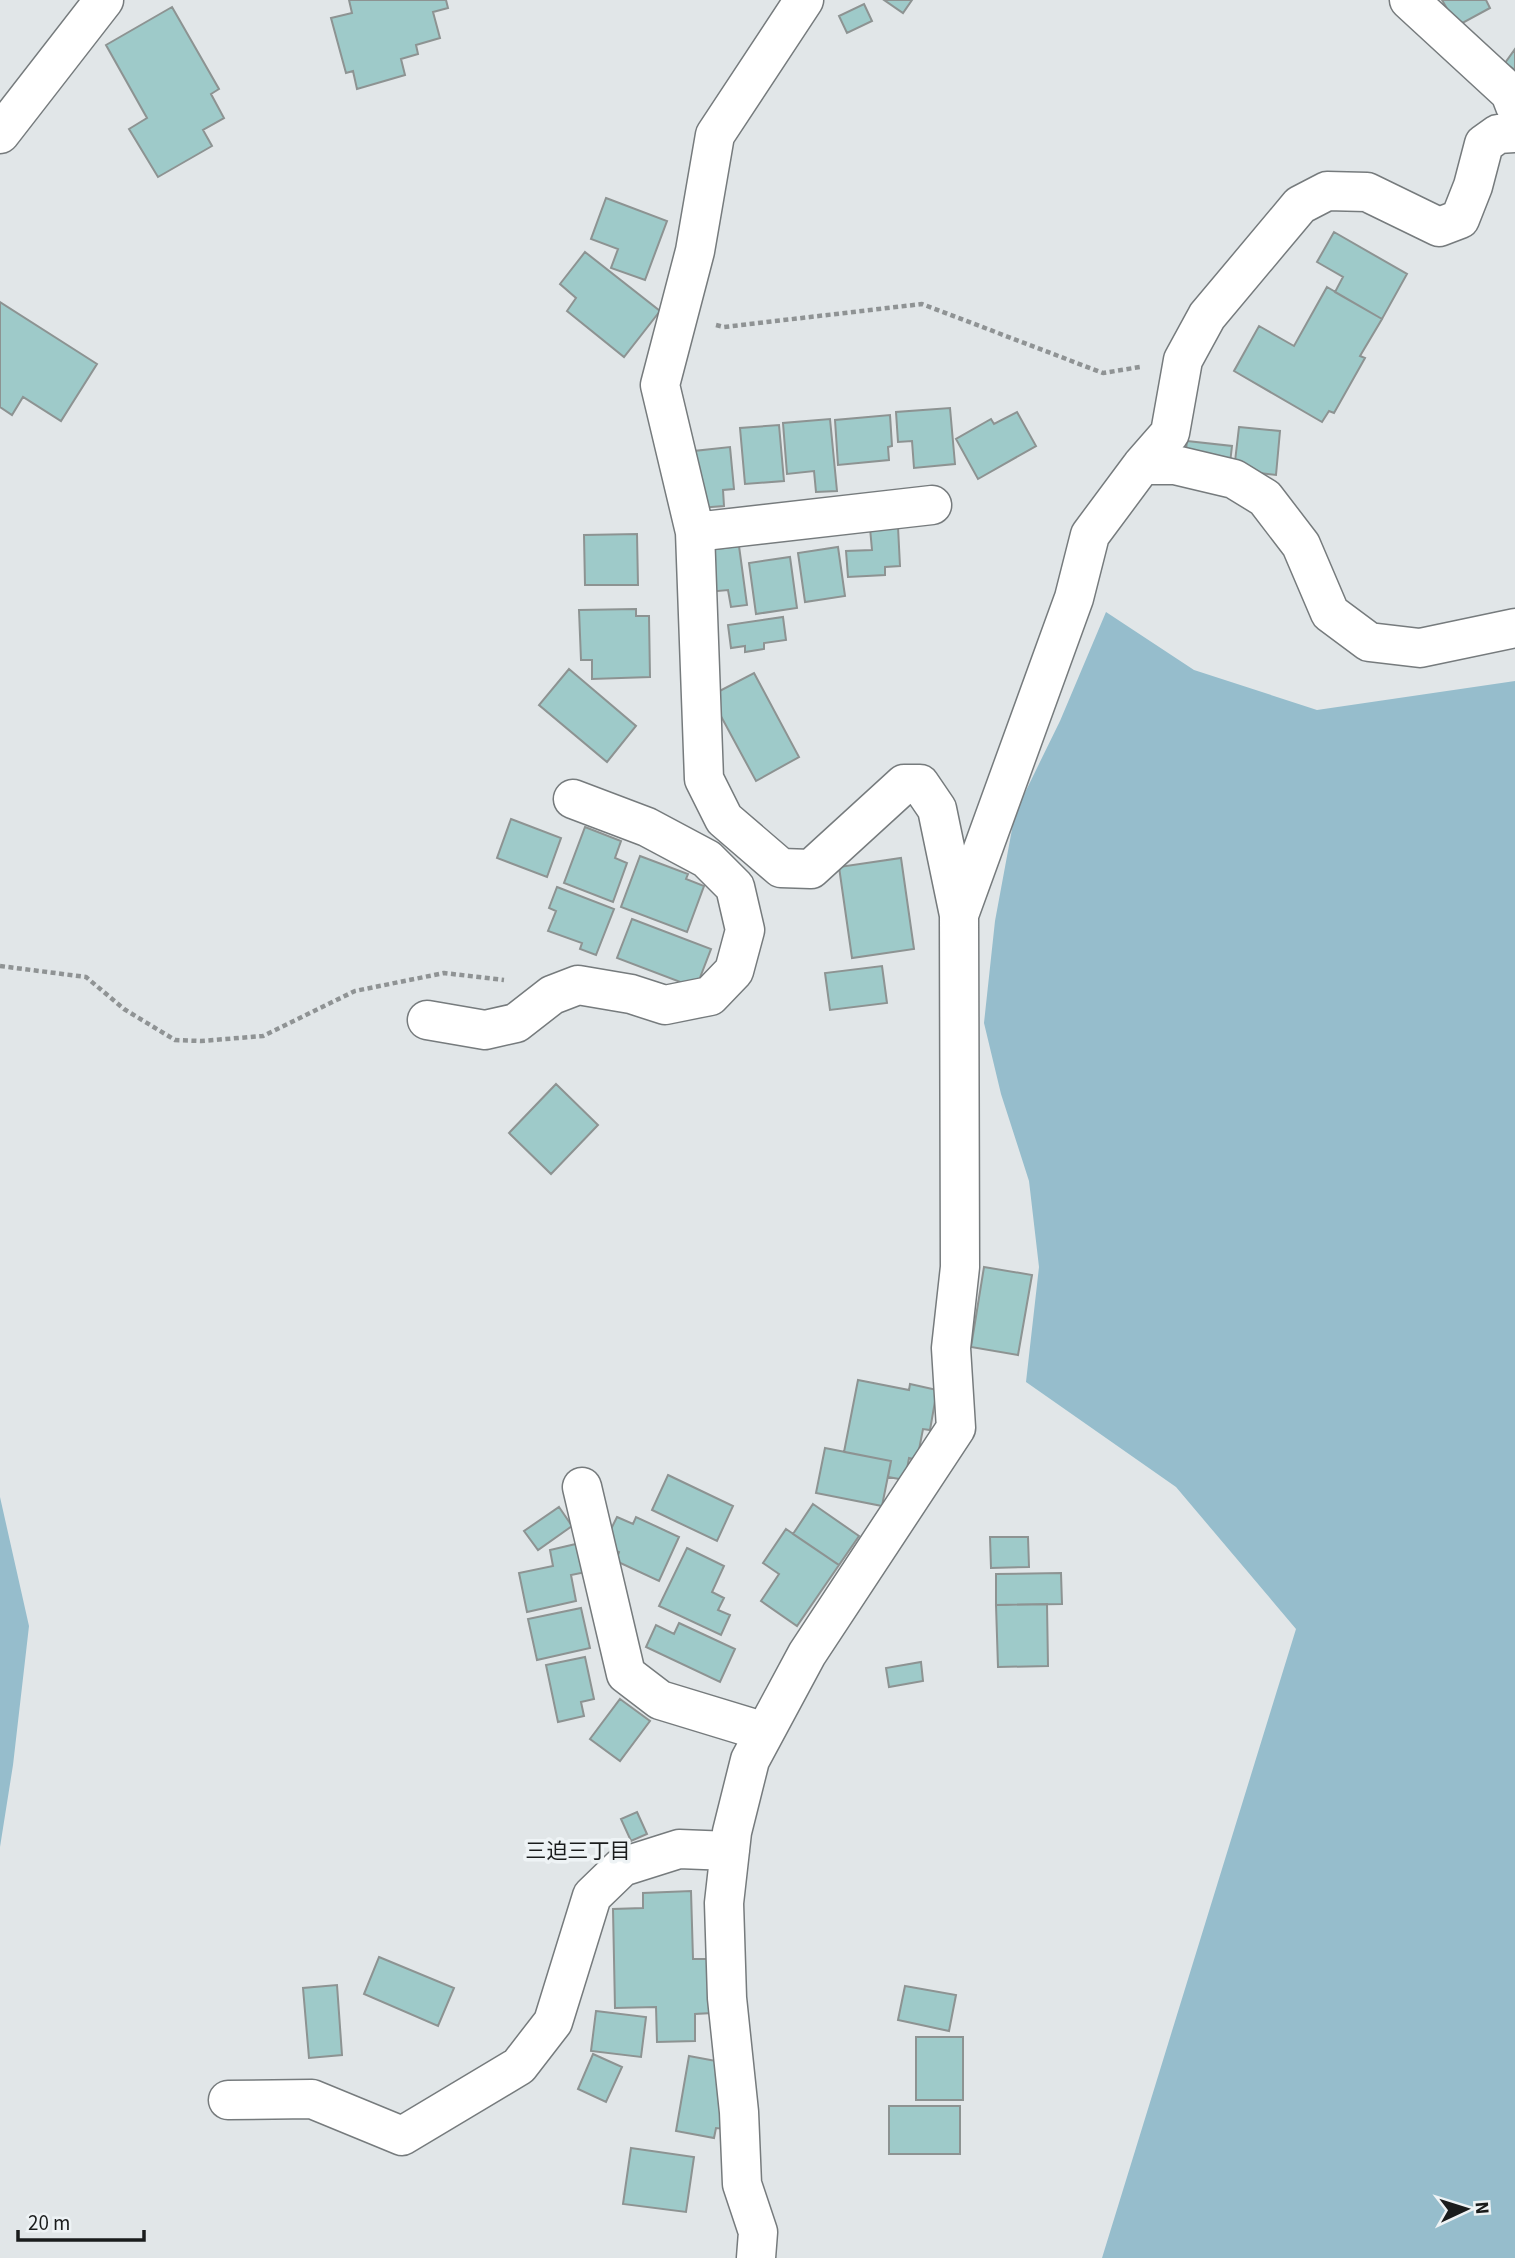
<svg xmlns="http://www.w3.org/2000/svg" width="1515" height="2258" font-family="'Source Sans 3','Noto Sans JP',sans-serif">
	<style>
		.forest { fill: #96bdcc }
		.building { fill: #9ecac9; stroke: #8d9392; stroke-width: 2 }
		.lines { fill: none; stroke-linecap: round; stroke-linejoin: round }
		.minor-casing { stroke: #767b7d; stroke-width: 41 }
		.path { stroke: #8f9394; stroke-width: 4.5; stroke-dasharray: 5 3.5; stroke-linecap: butt }
		.minor { stroke: #fff; stroke-width: 38 }
		.labels { text-anchor: middle; stroke-width: 7; stroke-linejoin: round; paint-order: stroke }
		.neighbourhood-label { font-size: 21px; fill: #1a1c1c; stroke: #eef3f5 }
	</style>
	<rect width="100%" height="100%" fill="#e1e6e8"/>
	<path class="forest" d="M1106,612L1194,670L1317,710L1515,681V2258H1102L1296,1629L1176,1487L1026,1382L1039,1267L1029,1181L1001,1094L984,1023L995,921L1015,813L1060,721Z
		M0,1497L29,1626L13,1765L0,1847Z"/>
	<path class="building" d="M349,0H446L448,8L433,12L440,38L416,45L418,54L401,59L405,75L357,89L353,71L346,73L331,18L352,13Z
		M884,0H912L903,13Z
		M1442,0H1486L1490,8L1457,26Z
		M864,4L872,21L847,33L839,16Z
		M172,7L219,89L211,94L224,118L203,130L212,146L158,177L129,129L147,118L106,45Z
		M1515,49V70L1505,63Z
		M606,198L667,221L645,280L611,268L618,249L591,239Z
		M1334,232L1407,274L1382,319L1335,292L1343,277L1317,262Z
		M585,252L660,311L624,357L567,311L576,298L560,284Z
		M1327,287L1382,319L1360,356L1365,358L1334,413L1329,411L1322,422L1234,371L1259,326L1294,346Z
		M0,302L97,364L61,421L23,397L12,415L0,407Z
		M950,408L955,464L914,468L912,441L898,442L896,412Z
		M1017,412L1036,446L978,479L956,439L991,419L994,424Z
		M890,415L892,446L888,447L889,460L838,465L835,420Z
		M830,419L837,491L816,492L814,471L787,474L783,423Z
		M779,425L784,481L745,484L740,428Z
		M1239,427L1280,431L1276,475L1234,470Z
		M1187,441L1232,446L1230,463L1185,458Z
		M730,447L734,489L723,490L724,506L699,508L694,451Z
		M898,527L900,566L885,567V575L848,577L846,551L872,550L870,528Z
		M637,534L638,585H585L584,535Z
		M739,546L747,605L731,607L728,590L707,592L702,551Z
		M838,547L845,596L805,602L798,553Z
		M790,557L797,608L756,614L749,563Z
		M636,609V616H649L650,677L592,679V660H581L579,610Z
		M783,617L786,640L764,643V649L745,652V646L731,648L728,625Z
		M569,669L636,726L607,762L539,705Z
		M754,673L799,757L756,781L710,696Z
		M511,819L561,838L547,877L497,858Z
		M585,827L621,841L615,858L627,863L613,902L564,883Z
		M640,856L688,874L686,879L704,886L687,932L621,907Z
		M901,858L914,949L852,958L839,867Z
		M557,887L614,909L596,955L580,949L582,943L548,931L556,911L549,908Z
		M632,919L711,949L696,988L617,958Z
		M882,966L887,1003L830,1010L825,973Z
		M556,1084L598,1125L551,1174L509,1133Z
		M984,1267L1032,1275L1018,1355L971,1347Z
		M858,1380L909,1390L910,1384L937,1390L930,1430L923,1429L917,1460L909,1458L905,1480L888,1477L891,1461L844,1452Z
		M825,1448L891,1461L882,1506L816,1493Z
		M668,1475L733,1506L717,1541L652,1510Z
		M813,1504L859,1536L839,1565L793,1534Z
		M559,1507L572,1526L538,1550L524,1531Z
		M617,1517L633,1524L636,1517L679,1537L659,1581L616,1561L619,1552L603,1545Z
		M786,1529L839,1565L797,1626L761,1601L779,1574L763,1563Z
		M990,1537H1028L1029,1567L991,1568Z
		M580,1543L586,1572L571,1575L576,1601L527,1612L519,1573L553,1566L550,1550Z
		M687,1548L724,1566L712,1592L724,1598L718,1610L730,1615L721,1635L659,1606Z
		M1061,1573L1062,1604L996,1605V1574Z
		M1047,1604L1048,1666L998,1667L996,1605Z
		M581,1608L590,1648L537,1660L528,1619Z
		M679,1623L735,1649L720,1682L646,1647L656,1625L674,1634Z
		M585,1657L594,1699L581,1702L584,1716L558,1722L546,1665Z
		M921,1662L923,1681L889,1687L886,1668Z
		M620,1699L650,1721L620,1761L590,1739Z
		M637,1812L647,1834L631,1841L621,1819Z
		M691,1891L693,1959H710L712,2013L695,2014V2041L657,2042L656,2007L615,2008L613,1909L643,1908V1893Z
		M379,1957L454,1988L438,2026L364,1994Z
		M337,1985L342,2055L309,2058L303,1988Z
		M905,1986L956,1995L949,2031L898,2020Z
		M596,2011L646,2017L641,2057L591,2051Z
		M916,2037H963V2100H916Z
		M593,2054L622,2067L606,2102L578,2089Z
		M689,2056L727,2063L725,2129L716,2128L714,2138L676,2131Z
		M889,2106H960V2154H889Z
		M631,2148L694,2157L686,2212L623,2204Z"/>
	<g class="lines">
		<g class="minor-casing">
			<path id="minor" d="M1409,0L1510,93L1515,106
				M0,134L104,0
				M1142,465H1175L1234,479L1265,498L1301,545L1330,613L1369,642L1420,648L1515,628
				M695,532L932,505
				M959,915L1074,598L1090,535L1142,465L1170,433L1183,360L1207,316L1300,205L1327,191L1367,192L1439,227L1460,219L1473,186L1484,144L1498,134L1515,133
				M427,1020L485,1030L516,1023L552,995L578,985L631,994L665,1005L710,996L734,971L745,930L735,887L707,859L647,827L573,799
				M582,1487L626,1674L660,1700L765,1732
				M228,2100L312,2099L402,2136L519,2066L553,2022L592,1896L622,1867L679,1849L730,1851
				M756,2258L758,2232L742,2184L739,2112L727,1998L724,1903L732,1832L750,1760L807,1654L956,1428L951,1348L960,1267L959,915L937,809L920,784H904L811,869L781,868L724,819L704,779L695,532L660,385L695,251L715,135L804,0"/>
		</g>
		<path class="path" d="M716,325L724,327L922,304L1103,373L1140,367
			M0,966L86,977L124,1009L175,1040L201,1041L263,1036L355,991L444,973L504,980"/>
		<use href="#minor" class="minor"/>
	</g>
	<g class="labels">
		<g class="neighbourhood-label">
			<text x="578" y="1858">三迫三丁目</text>
		</g>
	</g>
	<g transform="translate(1466 2209) rotate(86)" stroke="#eef3f5" stroke-width="5" paint-order="stroke">
	<path d="M0-5L12 26L0 18L-12 26Z" fill="#1a1c1c"/>
	<text y="-10" font-size="19" font-weight="bold" text-anchor="middle" fill="#1a1c1c">N</text>
	</g>
	<path d="M18 2230v10h126v-10" fill="none" stroke="#1a1c1c" stroke-width="3.5"/>
	<text x="28" y="2230" font-size="21" fill="#1a1c1c" stroke="#eef3f5" stroke-width="5" paint-order="stroke">20 m</text>
</svg>
